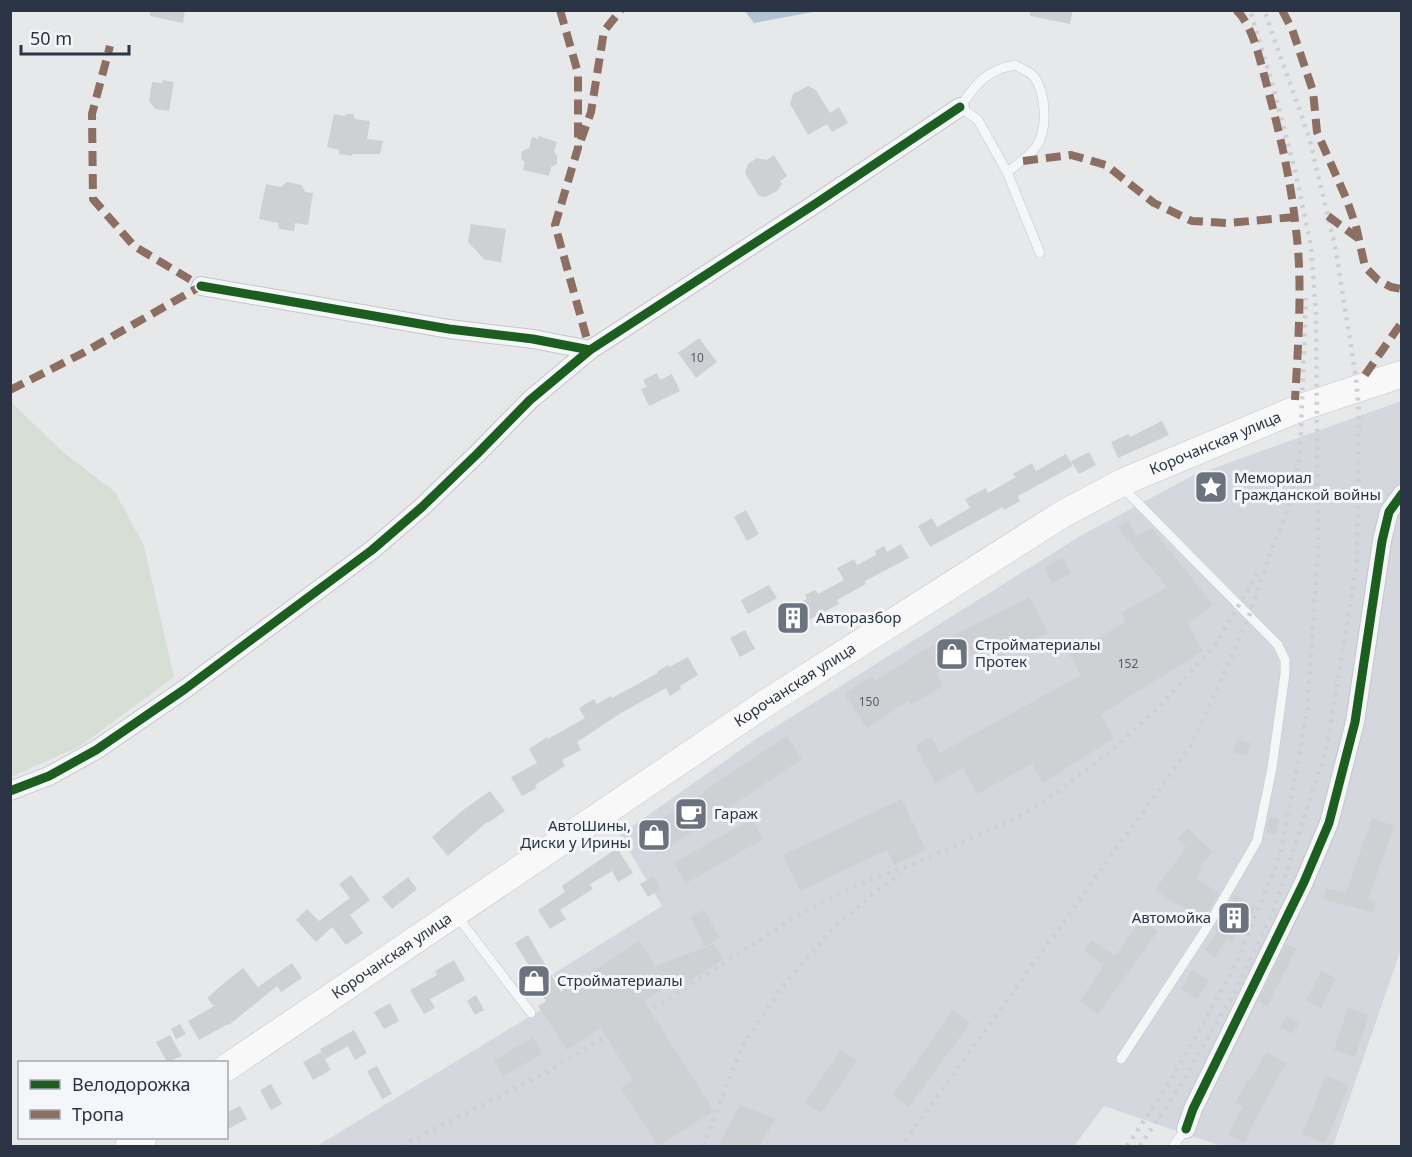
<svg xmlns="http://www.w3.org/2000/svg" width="1412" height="1157" font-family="'Noto Sans',sans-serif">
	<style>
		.built { fill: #d4d7dd }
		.green { fill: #d6ded6 }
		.water { fill: #b4c4d5 }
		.building { fill: #ced0d3 }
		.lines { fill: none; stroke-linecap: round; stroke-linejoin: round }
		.lane-casing { stroke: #c4c6c8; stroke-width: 10 }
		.street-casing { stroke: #c4c6c8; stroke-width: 20 }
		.primary-casing { stroke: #c2c5c8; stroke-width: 28 }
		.lane { stroke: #f5f6f7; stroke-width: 9 }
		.street { stroke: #f5f6f7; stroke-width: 18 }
		.primary { stroke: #f8f8f8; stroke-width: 27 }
		.rail { stroke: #cecfd2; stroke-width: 4.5; stroke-dasharray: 3 6; stroke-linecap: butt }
		.quiet { stroke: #8d6e63; stroke-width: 8; stroke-dasharray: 15 8; stroke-linecap: butt }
		.cycleway-casing { stroke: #f4f6f9; stroke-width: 13 }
		.cycleway { stroke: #1b5e20; stroke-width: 9 }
		.labels { text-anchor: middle; stroke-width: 6; stroke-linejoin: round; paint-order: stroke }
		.number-label { font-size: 12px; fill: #545c69 }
		.street-label { font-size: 15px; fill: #2b3445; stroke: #f4f6f9 }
		.poi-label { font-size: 15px; fill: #2b3445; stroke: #f4f6f9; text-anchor: start }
	</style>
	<rect width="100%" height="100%" fill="#e6e8ea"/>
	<path class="built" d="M1401,401V949L1333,1146H1221L1104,1106L1074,1146H317L565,995L553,974L662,906L620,835L756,739L1082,535L1192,476Z"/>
	<path class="green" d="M11,402L64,453L115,492L144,546L174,677L80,746L11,777Z"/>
	<path class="water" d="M745,11H814L813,12L754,23Z"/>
	<path class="building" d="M150,10H185L183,23L150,16Z
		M1030,10H1073L1070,24L1030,16Z
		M163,80L174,82L169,111L155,109L149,101L152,82L162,83Z
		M808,86L816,90L830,113L839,107L848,123L832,132L827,124L808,135L790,104L793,94Z
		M334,114L344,116L347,114H353L355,119L370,121L367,139L383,141L380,154H352V156L339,154V150L327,147Z
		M539,136L557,142L554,152L557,155V164L551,167L549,176L523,170L525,162L521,159L522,151L529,148L532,137L538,139Z
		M774,155L787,176L780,181L782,184L777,191L766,197L759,196L745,173L748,164L757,158L767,160Z
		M287,182L302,185L305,192L313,193L308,225L295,223L294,231L279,229L278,223L259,219L266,184L281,187Z
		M471,224L506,229L501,262L485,260L468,242Z
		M699,338L717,362L696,378L678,353Z
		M657,373L660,380L672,374L680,391L649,406L641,389L647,387L643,380Z
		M1162,421L1169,435L1118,458L1111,442L1129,434L1130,437Z
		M1089,452L1096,465L1079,474L1071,461Z
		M1066,454L1073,466L1018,496L1020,501L1004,510L1003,507L930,547L918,526L932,518L937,527L970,508L965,499L986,488L988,493L1016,477L1013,474L1032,463L1036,471Z
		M746,510L759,534L747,541L734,517Z
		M1128,521L1136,536L1152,528L1213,605L1188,624L1203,651L1101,714L1114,738L1043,783L1032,764L977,794L963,768L935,783L915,746L931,737L940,753L1081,675L1069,654L1126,622L1121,613L1167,587L1117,527Z
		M901,544L909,558L865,581L866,584L837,600L839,604L788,631L779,616L807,599L805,595L815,590L818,594L844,580L837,568L854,559L857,565L876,555L875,551L884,546L887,552Z
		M1063,558L1071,573L1052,583L1044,567Z
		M769,585L777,598L748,614L741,600Z
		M1030,597L1048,633L995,659L990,646L936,673L943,686L910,705L908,701L867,728L844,694L872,676L875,681L922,651Z
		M745,630L755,649L740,657L730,638Z
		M688,657L698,675L680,686L681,689L670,696L666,688L621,713L577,742L581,750L562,760L565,766L535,785L537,788L522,796L511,777L537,763L529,749L547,737L548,739L585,718L579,708L594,699L597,704L611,696L612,698L658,673L657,672L668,665L669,667Z
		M787,736L802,759L657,855L642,830L704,794L702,792Z
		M1237,739L1251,743L1247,756L1233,752Z
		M490,791L505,811L488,823L487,822L448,856L432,837L463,810Z
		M902,799L926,850L894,865L887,850L800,891L783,855Z
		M1269,817L1279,819L1276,835L1266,832Z
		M1372,818L1394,826L1368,899L1377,902L1374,913L1323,899L1326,888L1346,893Z
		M752,819L763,839L686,883L674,863Z
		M1187,828L1213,852L1199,867L1202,870L1196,878L1219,893L1204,919L1178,903L1177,905L1155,890L1186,847L1177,839Z
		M617,848L633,873L618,882L612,871L590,884L593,889L560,910L566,919L550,929L538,910L565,892L562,886Z
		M351,875L370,900L350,915L363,933L346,945L332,927L316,942L296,920L307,909L319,921L350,898L339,884Z
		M654,876L661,889L648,897L640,884Z
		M408,877L417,889L392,909L382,897Z
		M1235,894L1255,908L1232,942L1227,939L1215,957L1205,950L1217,932L1214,929Z
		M704,910L720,938L705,946L690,917Z
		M1141,919L1158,931L1098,1014L1080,1001L1104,965L1084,951L1092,940L1115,956Z
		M528,935L561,992L639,941L655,966L714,944L723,959L687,983L683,975L644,1001L714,1111L658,1146L621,1088L633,1080L601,1028L567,1050L538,1006L546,1001L526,968L529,966L515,943Z
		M1286,944L1296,949L1267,1006L1258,1001Z
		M454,960L465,980L430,999L435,1008L424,1014L410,990L437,975L435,971Z
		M292,963L302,978L281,992L277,986L229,1025L228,1024L199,1040L188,1021L214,1006L207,998L228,980L243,968L258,987Z
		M1193,970L1209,981L1197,999L1181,988Z
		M1321,971L1336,978L1321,1008L1306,1000Z
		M476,995L484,1010L475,1015L467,1001Z
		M390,1003L399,1021L384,1029L374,1012Z
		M1348,1008L1369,1015L1355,1057L1334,1050Z
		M953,1010L970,1023L909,1107L893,1095Z
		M1286,1016L1299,1023L1292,1034L1280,1027Z
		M180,1024L186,1034L176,1039L171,1029Z
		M354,1030L367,1053L355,1060L348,1046L325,1059L320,1049Z
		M170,1035L182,1056L167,1062L156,1042Z
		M533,1038L542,1054L503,1076L494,1060Z
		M841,1050L857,1061L821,1113L805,1102Z
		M321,1052L331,1070L313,1080L303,1062Z
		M1266,1052L1286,1063L1249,1131L1245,1143L1228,1135L1242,1107L1235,1103L1248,1079L1250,1080Z
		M377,1066L392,1094L382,1099L367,1071Z
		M1326,1076L1349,1085L1325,1143L1302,1134Z
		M271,1084L282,1104L271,1110L260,1090Z
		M740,1105L776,1119L759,1146H718Z
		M240,1106L247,1119L226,1130V1113Z"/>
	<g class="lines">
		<g class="lane-casing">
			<path id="lane" d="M1007,172C1017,165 1028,157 1036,147C1048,130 1046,95 1035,78C1031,72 1021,69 1015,65C986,70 976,84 960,107L978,120L1007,172L1040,253
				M457,916L531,1013
				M1121,1059L1206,929L1257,841L1272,768L1285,674V660L1278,645L1129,494
				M1173,1146L1186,1129"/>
		</g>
		<g class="street-casing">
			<path id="street" d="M201,286L449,329L533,339L590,350
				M10,791L49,776L96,750L185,689L372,550L422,507L477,454L530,400L590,350L815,204L960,107
				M1186,1129L1193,1109L1304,882L1329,823L1355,722L1382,541L1389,512L1402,494"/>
		</g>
		<g class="primary-casing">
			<g id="primary">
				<path id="s1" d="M226,1068L766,703L1061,515L1123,482L1302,407L1402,374"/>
				<path d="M129,1146L143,1138"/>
			</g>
		</g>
		<use href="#lane" class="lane"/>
		<use href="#street" class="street"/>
		<use href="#primary" class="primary"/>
		<path class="rail" d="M905,1141L1190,747L1219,685L1249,616L1270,553L1290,505L1300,453L1306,298
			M401,1146L543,1074L656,1007L795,917L847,889L921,861L1016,818L1058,792L1110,752L1160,706L1216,644L1259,571
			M703,1146L742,1047L781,988L833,928L878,890L901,874
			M1127,1146L1170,1082L1235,966L1280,856L1307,714L1318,549L1316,314L1311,246L1296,175L1273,86L1250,10
			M1140,1146L1177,1091L1237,988L1274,909L1326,751L1357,563L1359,412L1356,378L1335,246L1309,137L1264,10"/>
		<path class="quiet" d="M560,10L578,73V148L555,225L590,350
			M1236,10C1253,25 1260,61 1266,82C1279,131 1291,179 1296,230C1303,283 1298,346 1295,400
			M1282,10L1292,29L1313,91L1317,132L1346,198L1356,226L1365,267L1378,280L1391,287L1402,289
			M581,140L591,112L604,31L621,10
			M1023,161L1071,155L1106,165L1154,203L1192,221L1228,223L1295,217
			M1328,216L1359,239
			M1365,375L1402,322
			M10,390L83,353L201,286L134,246L93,199L92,114L110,46"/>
		<g class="cycleway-casing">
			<path id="cycleway" d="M201,286L449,329L533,339L590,350
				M10,791L49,776L96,750L185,689L372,550L422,507L477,454L530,400L590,350L815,204L960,107
				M1186,1129L1193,1109L1304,882L1329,823L1355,722L1382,541L1389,512L1402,494"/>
		</g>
		<use href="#cycleway" class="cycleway"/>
	</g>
	<defs>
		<g id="sight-square" transform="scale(1.725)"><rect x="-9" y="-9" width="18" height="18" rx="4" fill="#6c737f" stroke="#f4f6f9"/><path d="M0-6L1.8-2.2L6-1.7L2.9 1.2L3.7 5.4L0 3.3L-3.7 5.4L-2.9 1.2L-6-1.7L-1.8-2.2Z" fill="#fff"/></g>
		<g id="building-square" transform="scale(1.725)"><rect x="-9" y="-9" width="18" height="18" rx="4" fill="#6c737f" stroke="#f4f6f9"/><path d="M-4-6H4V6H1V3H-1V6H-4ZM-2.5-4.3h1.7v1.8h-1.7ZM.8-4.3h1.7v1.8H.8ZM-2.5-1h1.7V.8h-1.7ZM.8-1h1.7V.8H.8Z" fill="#fff"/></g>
		<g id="shop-square" transform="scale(1.725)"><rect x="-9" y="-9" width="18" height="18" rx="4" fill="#6c737f" stroke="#f4f6f9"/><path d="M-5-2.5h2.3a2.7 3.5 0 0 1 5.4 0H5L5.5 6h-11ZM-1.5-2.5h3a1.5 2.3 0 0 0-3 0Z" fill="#fff"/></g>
		<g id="cafe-square" transform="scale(1.725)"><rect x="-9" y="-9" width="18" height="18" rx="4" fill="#6c737f" stroke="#f4f6f9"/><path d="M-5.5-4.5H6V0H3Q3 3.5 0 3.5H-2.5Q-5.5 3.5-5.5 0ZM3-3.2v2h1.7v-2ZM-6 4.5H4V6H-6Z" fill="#fff"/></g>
	</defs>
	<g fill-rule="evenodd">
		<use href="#sight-square" x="1211" y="487"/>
		<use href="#building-square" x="793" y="618"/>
		<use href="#shop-square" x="952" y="654"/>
		<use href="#cafe-square" x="691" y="814"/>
		<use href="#shop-square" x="654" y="835"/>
		<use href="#building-square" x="1234" y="918"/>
		<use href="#shop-square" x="534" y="981"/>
	</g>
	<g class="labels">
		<g class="number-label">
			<text x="697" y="362">10</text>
			<text x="1128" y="668">152</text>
			<text x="869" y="706">150</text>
		</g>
		<g class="street-label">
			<text dy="5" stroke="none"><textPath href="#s1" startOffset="1172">Корочанская улица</textPath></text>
			<text dy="5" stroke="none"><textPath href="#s1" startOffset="686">Корочанская улица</textPath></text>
			<text dy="5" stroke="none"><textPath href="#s1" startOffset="200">Корочанская улица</textPath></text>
		</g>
		<g class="poi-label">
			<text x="1234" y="483">Мемориал<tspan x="1234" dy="17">Гражданской войны</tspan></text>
			<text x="816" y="623">Авторазбор</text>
			<text x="975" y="650">Стройматериалы<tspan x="975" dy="17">Протек</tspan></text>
			<text x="714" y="819">Гараж</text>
			<text x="631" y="831" text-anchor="end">АвтоШины,<tspan x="631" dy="17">Диски у Ирины</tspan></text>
			<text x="1211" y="923" text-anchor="end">Автомойка</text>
			<text x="557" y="986">Стройматериалы</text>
		</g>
	</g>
	<rect width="1412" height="1157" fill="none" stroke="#2b3445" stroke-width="24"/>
	<rect x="18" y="1061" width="210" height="78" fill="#f4f6f9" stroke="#a4a8b1" stroke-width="1.5"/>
	<rect x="30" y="1080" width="30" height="9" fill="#1b5e20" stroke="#a4a8b1" stroke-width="1.5"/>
	<text x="72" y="1091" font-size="18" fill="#2b3445">Велодорожка</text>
	<rect x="30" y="1110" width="30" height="9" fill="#8d6e63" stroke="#a4a8b1" stroke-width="1.5"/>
	<text x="72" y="1121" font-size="18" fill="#2b3445">Тропа</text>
	<path d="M21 45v9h108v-9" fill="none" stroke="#2b3445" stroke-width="3"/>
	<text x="30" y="45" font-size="18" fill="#2b3445" stroke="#f4f6f9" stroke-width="4.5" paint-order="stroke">50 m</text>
</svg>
